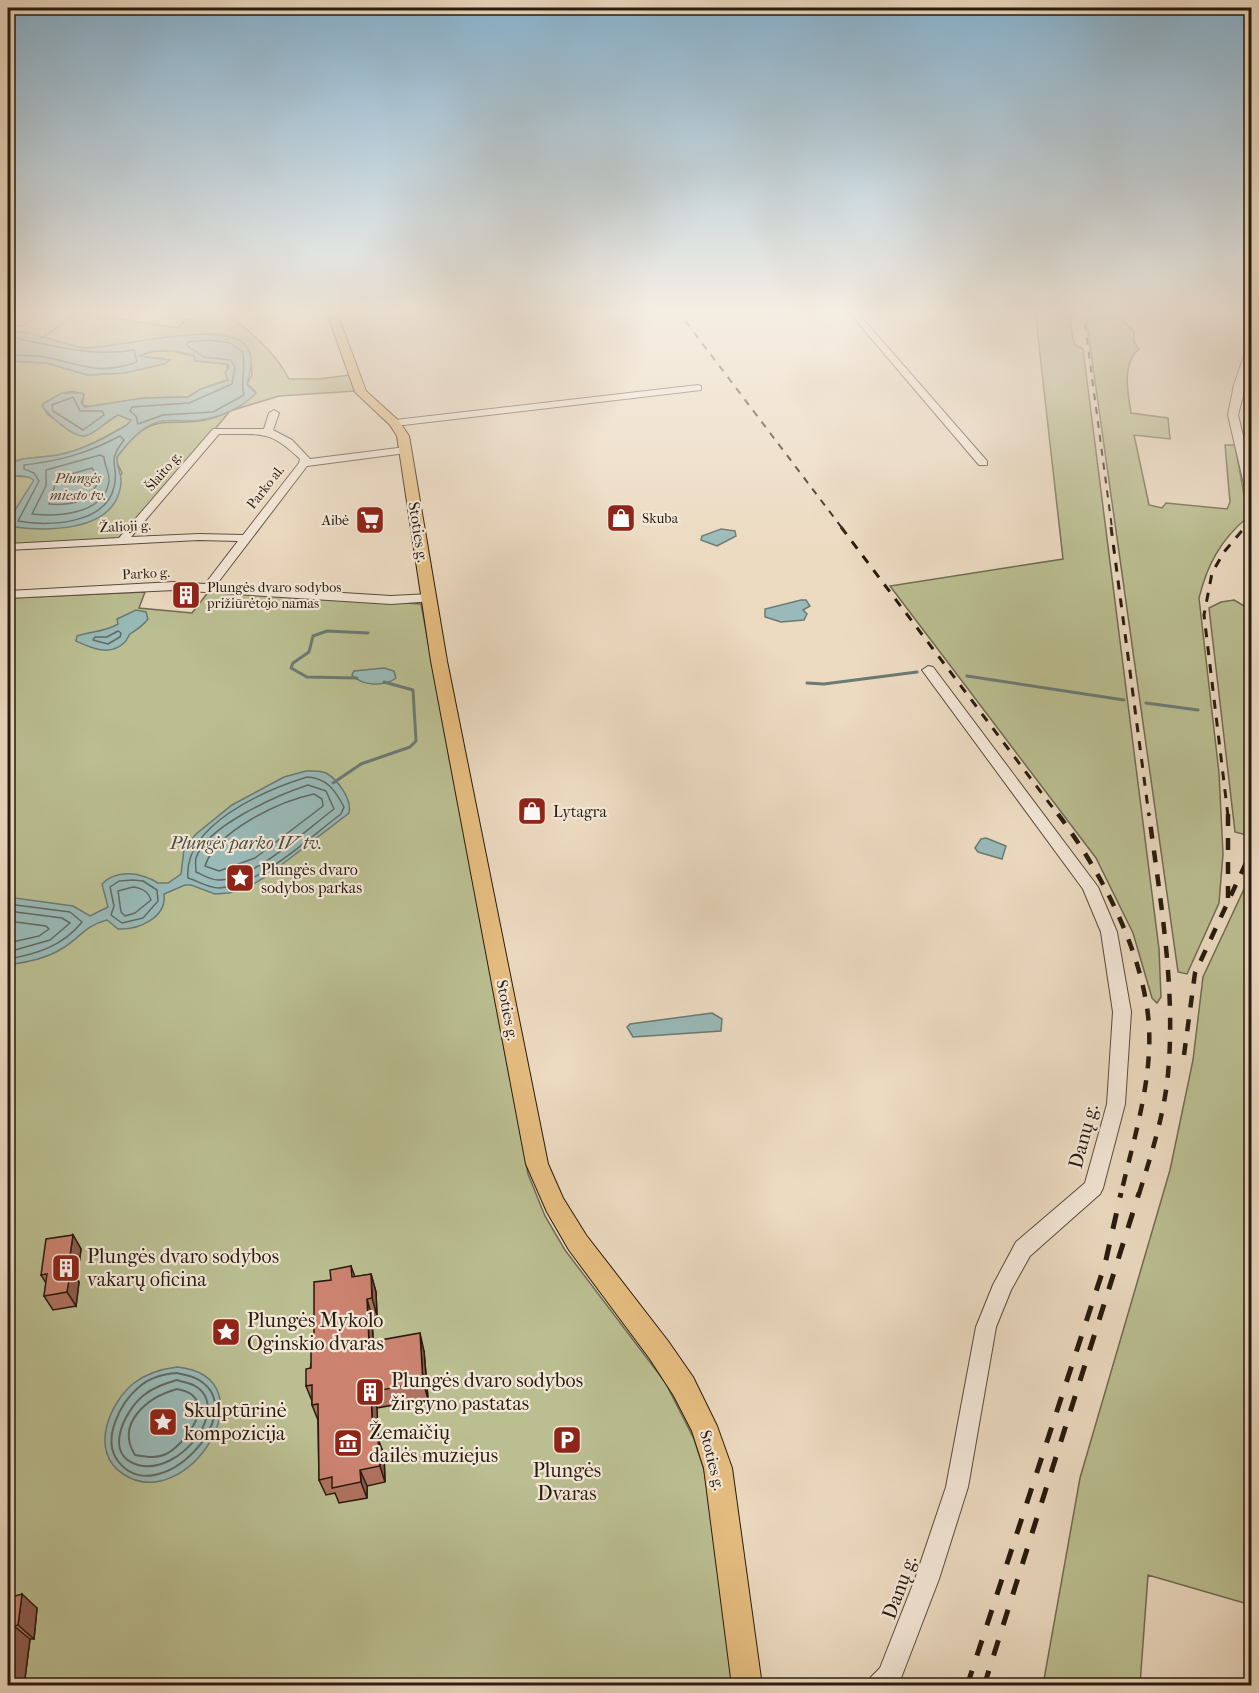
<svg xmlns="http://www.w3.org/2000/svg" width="1259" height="1693" font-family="'IM FELL French Canon',serif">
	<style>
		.green { fill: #babe91; stroke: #706c50; stroke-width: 1.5 }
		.water { fill: #99bab8; stroke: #6b7a74; stroke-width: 1.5 }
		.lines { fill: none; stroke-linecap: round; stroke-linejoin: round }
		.shore-far1 { stroke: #606a63; stroke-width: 1.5 }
		.shore { stroke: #606a63; stroke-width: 2 }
		.stream-far1 { stroke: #6b7a74; stroke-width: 2 }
		.stream { stroke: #6b7a74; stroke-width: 3 }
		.minor-casing { stroke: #584b3b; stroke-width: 2 }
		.major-casing { stroke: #271b0e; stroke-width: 2 }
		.minor { fill: #f3e7d7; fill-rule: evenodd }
		.major { fill: #e6bd80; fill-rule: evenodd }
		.rail-far3 { stroke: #271b0e; stroke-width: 2; stroke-dasharray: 7 7; stroke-linecap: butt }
		.rail-far2 { stroke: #271b0e; stroke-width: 3; stroke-dasharray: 9 9; stroke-linecap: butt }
		.rail-far1 { stroke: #271b0e; stroke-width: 4.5; stroke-dasharray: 12 12; stroke-linecap: butt }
		.rail { stroke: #271b0e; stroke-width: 5; stroke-dasharray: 16 16; stroke-linecap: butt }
		.wall { fill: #af7160; stroke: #271b0e; stroke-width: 1.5 }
		.shaded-wall { fill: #8e5c4e; stroke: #271b0e; stroke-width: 1.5 }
		.building { fill: #cb8370; stroke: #271b0e; stroke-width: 1.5 }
		.labels { text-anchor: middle; stroke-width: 4.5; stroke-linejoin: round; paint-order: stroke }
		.far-street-label { font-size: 14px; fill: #271b0e; stroke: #f3e7d7 }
		.far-poi-label { font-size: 14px; fill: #271b0e; stroke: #f3e7d7; text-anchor: start }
		.far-water-label { font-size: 15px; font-style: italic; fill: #494b41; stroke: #f3e7d7 }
		.street-label { font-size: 16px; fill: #271b0e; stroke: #f3e7d7 }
		.poi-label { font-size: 16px; fill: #271b0e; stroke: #f3e7d7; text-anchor: start }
		.water-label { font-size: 18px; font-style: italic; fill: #494b41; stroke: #f3e7d7 }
		.near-street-label { font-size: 20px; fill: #271b0e; stroke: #f3e7d7 }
		.near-poi-label { font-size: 20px; fill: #271b0e; stroke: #f3e7d7; text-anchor: start }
	</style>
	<rect width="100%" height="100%" fill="#ecdac1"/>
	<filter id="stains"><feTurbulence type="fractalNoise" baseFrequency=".00333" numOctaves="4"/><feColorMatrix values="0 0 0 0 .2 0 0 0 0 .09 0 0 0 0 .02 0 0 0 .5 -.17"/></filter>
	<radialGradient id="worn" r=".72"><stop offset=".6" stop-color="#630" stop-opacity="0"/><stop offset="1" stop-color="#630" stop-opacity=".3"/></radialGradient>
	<path class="green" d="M1035,310H1050L1055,314H1069L1074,344L1083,349L1159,949L1161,997L1157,1003L1152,998L1133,933L1096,858L890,586L1063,559Z
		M1085,310H1124L1123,321L1134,331V342L1139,349C1121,364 1128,393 1131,413L1168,418L1170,439L1134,435L1149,505L1162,508L1166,503L1227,509L1230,502L1225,445H1235L1248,517C1221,539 1207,565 1199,598L1219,773L1223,854L1219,903L1187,974L1178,972Z
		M81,313L178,328L185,320L224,313C249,329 276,353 289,379H318L350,375L356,391L279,396L230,411L121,542L8,547V479L11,476L30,477L34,480L14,527L44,528L86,523L122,473L117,463V457C155,404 170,432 216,417C231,412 243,401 255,391L247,384L252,375L250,352L218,334L170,337L127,345L85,348L8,331V327L24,325L37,314Z
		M172,351L227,364L228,380L201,389L188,397L144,398L91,407L82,405L84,395C68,386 56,397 43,406L48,415L77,432L106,423L118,415L132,419L127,425C105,437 83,450 58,455C41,458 24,456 8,464V361L47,363L87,375L125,373L166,359L139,356L155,351Z
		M209,591L421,604L528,1174L545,1216L565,1250L665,1382L694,1439L704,1470L710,1505L734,1685H8V598L145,592L139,608L192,613Z
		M1234,600L1251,610L1252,825L1246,835L1235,832L1209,608L1221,602Z
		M1251,874V1605L1148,1575L1140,1685H1043L1080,1478L1170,1170L1193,1060L1203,977Z"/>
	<path class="water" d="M8,331C21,332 35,334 48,338C60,341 72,347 84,348C115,349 233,316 248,349C254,360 250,373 247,384L256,393C239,411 212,421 188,421C177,421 166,419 155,423C141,428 126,445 117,457C116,470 125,475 119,493C107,532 46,531 14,527L9,524L10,518L34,480C27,475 14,474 8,479V464C24,456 41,458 58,455C83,450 105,438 127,425L131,420L118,415C107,420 97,433 85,436C73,438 49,415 42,406L44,403L62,393H82L84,395L81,403L85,407L144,398L188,397L201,389L228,380L225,373L229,367L227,364L195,361L194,356C178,350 154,348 139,356L170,360L164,364L125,373L87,375L47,363L8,361Z
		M721,529L735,531L736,536L717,546L701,540L702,536Z
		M801,600H806L810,606L803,610L807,614L804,620L781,622L765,617V609Z
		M136,610L146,612L148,619C142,627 137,629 130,634C128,636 127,640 125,642C110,657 91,648 76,641L77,636C92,631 105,632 118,624L117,619Z
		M384,668L394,671L396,678C384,687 362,686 352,675L354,671Z
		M306,771C312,771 320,770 326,773C338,780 352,799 349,813L267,876L248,887L229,893L215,894L191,885H185L164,894C167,918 138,930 118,929L107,920C84,926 81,937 63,948C46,959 27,962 8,965V897L73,906L90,916L108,907L102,884C117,868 142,873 158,883H168L181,874L184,849L196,834L232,805L284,777Z
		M986,838L1006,846L1002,859L978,852L975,848L981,839Z
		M712,1013L722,1019L721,1031L633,1037L627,1027L630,1024Z
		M177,1367C274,1377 188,1517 123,1474C89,1452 109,1403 134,1383C147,1373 161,1369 177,1367Z"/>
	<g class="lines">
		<path class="shore-far1" d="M8,337C51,344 90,358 134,350L137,362C101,375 84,366 50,358C37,355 22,356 8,355
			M209,340L230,343L243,352C246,369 240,381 244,395L213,412L163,415L138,424L136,416L130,411L132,407L189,403L232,384L235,367L231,360L204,357L186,345L188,342Z
			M73,397L80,411H102L104,415L83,430L53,411L52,405Z
			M120,436L124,440C105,464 120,464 114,487C106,524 48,527 18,521L39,481L34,473L24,469V465C60,461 88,453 120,436Z
			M100,455L104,457C104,465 110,473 109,481C105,514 58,517 32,514L46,486V470Z
			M92,468L99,479C92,502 71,506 49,504L57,478Z
			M118,631L121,633L120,637L108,644L93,640L95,637H107Z
			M307,777C327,778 335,790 344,807L341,814C309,838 259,886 219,888C208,888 198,881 188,878C183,825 265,790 307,777Z
			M308,785L326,791L334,809C306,830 254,880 218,880C210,880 203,875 196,872C196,868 195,862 196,858C206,826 278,795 308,785Z
			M314,794L322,799L323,806L255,858L219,871L205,866C216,831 280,801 314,794Z
			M133,880L143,881L157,890L158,901L143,918L122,923L111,915L114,906L110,887L119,881Z
			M133,887C142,888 148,891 151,900L135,913L125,916L121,912L118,891Z
			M8,904L70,912L82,922C63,946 37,954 8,959
			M8,911L62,918L70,923L50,940L8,952
			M8,921L46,926L49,929L39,936L8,943"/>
		<path class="shore" d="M177,1373C184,1375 193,1376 199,1380C253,1413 157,1513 118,1461C101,1439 121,1402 139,1387C149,1378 163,1374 177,1373Z
			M177,1380C182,1382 190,1383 195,1386C232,1407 181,1476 138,1465C102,1455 125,1410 144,1395C154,1387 165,1384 177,1380Z
			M177,1389C181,1390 187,1391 191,1394C212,1410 183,1444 168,1453C157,1459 147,1457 135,1455C115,1423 148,1397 177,1389Z"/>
		<path class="stream-far1" d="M40,339L77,314"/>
		<path class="stream" d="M967,676L1124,700
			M357,678L307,677L291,668L293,663L309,652L313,636L327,631L368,633
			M807,683L824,684L917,672
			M1146,703L1198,710
			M333,783L361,764L410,747L416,741L413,690L384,682"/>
		<g class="minor-casing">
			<path id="minor" d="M847,310H855L987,461V465H979Z
				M1252,341V360L1238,415L1252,472V500L1247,497L1228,415L1234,385L1248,344Z
				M698,385L701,386V390L395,426L390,423L395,420Z
				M274,410L279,413L273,430L292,440L310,459L406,447L411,450L406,453L307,466L216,585L391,596L430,594L436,598L434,601L391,604L174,590L8,598V591L174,582L205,584L238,541L199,540L8,550V544L119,538L213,429H264L269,413ZM219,434C260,435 268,428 300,459L299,463L243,535L199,534L131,537Z
				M928,666L933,667L1098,887L1117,932L1131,1012L1125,1104L1103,1188L1100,1194L1030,1256L1011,1290L996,1327L968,1487L939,1579L898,1686H868L871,1677L880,1668L915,1579L946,1487L976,1327L993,1285L1016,1242L1085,1183L1107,1104L1113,1012L1101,932L1083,889L922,670Z"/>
		</g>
		<g class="major-casing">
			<path id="major" d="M326,310H336L366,391L399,421L409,436L447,661L548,1164L563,1198L586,1235L668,1341L693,1377L717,1426L732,1468L762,1686H732L704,1468L692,1431L674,1396L650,1359L569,1250L547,1212L526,1164L431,661L397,436L390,425L355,392Z"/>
		</g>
		<use href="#minor" class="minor"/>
		<use href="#major" class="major"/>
		<path class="rail-far3" d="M677,310L842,528
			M1083,310L1112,528
			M1244,528L1252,519"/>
		<path class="rail-far2" d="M841,527L1059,816
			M1111,527L1149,816
			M1228,816L1204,615L1212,573L1224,552L1245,527"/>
		<path class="rail-far1" d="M1058,814C1101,871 1145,955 1149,1027C1152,1083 1133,1141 1121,1194
			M1228,814V904
			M1184,1055L1195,973L1252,850
			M1139,1194C1151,1155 1164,1116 1168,1074C1176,988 1160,899 1149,814"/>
		<path class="rail" d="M967,1686L1105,1264L1121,1193
			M984,1686L1139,1193"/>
	</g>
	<path class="wall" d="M73,1235L81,1249L77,1279L79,1282L76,1306L53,1310L44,1296L46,1283L41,1275Z
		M351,1266L355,1277L371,1274L376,1292L377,1316L372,1317L373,1341L424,1351L428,1399L377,1408L378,1439L384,1455L385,1482L367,1486V1498L339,1503L335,1493L326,1495L319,1480L318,1420L312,1405V1401L306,1386L331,1280Z
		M8,1598L37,1608L34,1639H30L24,1686H8Z"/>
	<path class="shaded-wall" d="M73,1235L81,1249L77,1279L79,1282L76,1306L67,1292L68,1269Z
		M371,1274L376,1292L377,1316L372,1298Z
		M367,1299L372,1317L374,1360L369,1342Z
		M420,1333L424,1351L428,1399L423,1382Z
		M371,1392L377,1408L379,1456L373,1440Z
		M378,1439L384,1455L385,1482L380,1466Z
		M360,1470L367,1486V1498L361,1482Z
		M22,1594L37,1608L34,1639L18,1625Z
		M14,1626L30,1639L24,1686H12L8,1682Z"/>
	<path class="building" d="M73,1235L68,1269H71L67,1292L44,1296L47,1274L41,1275L46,1239Z
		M351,1266L352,1277L371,1274L372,1298L367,1299L369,1342L420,1333L423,1382L371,1392L373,1440L378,1439L380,1466L360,1470L361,1482L332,1488V1477L319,1480L318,1404L312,1405V1385L306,1386V1369L311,1368V1349L314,1348V1282L331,1280L330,1270Z
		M22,1594L18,1625L14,1626L8,1680V1598Z"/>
	<linearGradient id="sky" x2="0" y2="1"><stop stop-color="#88b6d5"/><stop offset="0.57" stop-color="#f6eee3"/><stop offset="1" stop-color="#f6eee3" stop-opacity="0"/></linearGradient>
	<rect width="1259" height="547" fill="url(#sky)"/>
	<defs>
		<g id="shop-square" transform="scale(1.5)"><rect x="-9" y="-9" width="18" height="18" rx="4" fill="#8f2418" stroke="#f3e7d7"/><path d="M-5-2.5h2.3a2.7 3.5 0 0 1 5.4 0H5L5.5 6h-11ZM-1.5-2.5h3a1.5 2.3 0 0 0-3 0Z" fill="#fff"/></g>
		<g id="supermarket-square" transform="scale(1.5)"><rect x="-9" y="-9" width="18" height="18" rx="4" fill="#8f2418" stroke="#f3e7d7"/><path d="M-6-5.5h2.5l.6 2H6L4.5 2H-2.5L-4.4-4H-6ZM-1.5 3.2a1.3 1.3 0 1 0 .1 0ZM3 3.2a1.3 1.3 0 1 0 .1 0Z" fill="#fff"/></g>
		<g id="building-square" transform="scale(1.5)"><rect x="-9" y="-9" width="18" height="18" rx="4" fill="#8f2418" stroke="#f3e7d7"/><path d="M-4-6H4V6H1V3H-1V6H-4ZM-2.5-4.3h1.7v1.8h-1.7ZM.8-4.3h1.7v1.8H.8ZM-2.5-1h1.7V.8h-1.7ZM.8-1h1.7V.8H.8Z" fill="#fff"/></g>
		<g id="sight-square" transform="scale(1.5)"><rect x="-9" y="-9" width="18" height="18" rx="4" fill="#8f2418" stroke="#f3e7d7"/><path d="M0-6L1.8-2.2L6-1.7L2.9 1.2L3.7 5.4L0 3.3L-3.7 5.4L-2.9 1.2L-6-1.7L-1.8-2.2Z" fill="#fff"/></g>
		<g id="parking-square" transform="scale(1.5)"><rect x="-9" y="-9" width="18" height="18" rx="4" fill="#8f2418" stroke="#f3e7d7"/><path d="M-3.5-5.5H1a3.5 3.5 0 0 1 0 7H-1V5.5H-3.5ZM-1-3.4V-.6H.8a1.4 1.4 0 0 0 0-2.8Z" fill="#fff"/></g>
		<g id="museum-square" transform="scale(1.5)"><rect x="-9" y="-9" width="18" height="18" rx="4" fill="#8f2418" stroke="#f3e7d7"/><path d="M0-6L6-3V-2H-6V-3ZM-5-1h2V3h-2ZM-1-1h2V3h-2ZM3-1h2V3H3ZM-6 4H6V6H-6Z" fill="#fff"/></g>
	</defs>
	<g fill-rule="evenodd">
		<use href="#shop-square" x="621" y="518"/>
		<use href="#supermarket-square" x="370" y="520"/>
		<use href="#building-square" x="186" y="595"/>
		<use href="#shop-square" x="532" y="811"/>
		<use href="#sight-square" x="240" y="878"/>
		<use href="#building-square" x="66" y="1268"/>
		<use href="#sight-square" x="226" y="1332"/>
		<use href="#building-square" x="370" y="1392"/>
		<use href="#sight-square" x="163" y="1422"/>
		<use href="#parking-square" x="567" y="1440"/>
		<use href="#museum-square" x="348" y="1443"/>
	</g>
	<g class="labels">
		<g class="far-street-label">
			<text transform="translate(163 471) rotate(-49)" y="5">Šlaito g.</text>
			<text transform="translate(265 487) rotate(-52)" y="5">Parko al.</text>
			<text transform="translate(125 526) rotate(-3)" y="5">Žalioji g.</text>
			<text transform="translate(146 573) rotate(-3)" y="5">Parko g.</text>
		</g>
		<g class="far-poi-label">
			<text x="642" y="523">Skuba</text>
			<text x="349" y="525" text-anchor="end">Aibė</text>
			<text x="207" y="592">Plungės dvaro sodybos<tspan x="207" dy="16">prižiūrėtojo namas</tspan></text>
		</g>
		<g class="far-water-label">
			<text x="78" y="483">Plungės<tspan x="78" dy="17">miesto tv.</tspan></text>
		</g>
		<g class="street-label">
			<text transform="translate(419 532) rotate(81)" y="6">Stoties g.</text>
			<text transform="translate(508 1010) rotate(79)" y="6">Stoties g.</text>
			<text transform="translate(713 1460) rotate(76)" y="6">Stoties g.</text>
		</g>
		<g class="poi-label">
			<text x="553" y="817">Lytagra</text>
			<text x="261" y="875">Plungės dvaro<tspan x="261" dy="18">sodybos parkas</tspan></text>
		</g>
		<g class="water-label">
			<text x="246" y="849">Plungės parko IV tv.</text>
		</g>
		<g class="near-street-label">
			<text transform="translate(1083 1136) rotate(-75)" y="7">Danų g.</text>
			<text transform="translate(899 1587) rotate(-70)" y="7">Danų g.</text>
		</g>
		<g class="near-poi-label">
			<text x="87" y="1263">Plungės dvaro sodybos<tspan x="87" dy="23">vakarų oficina</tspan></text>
			<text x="247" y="1327">Plungės Mykolo<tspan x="247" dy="23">Oginskio dvaras</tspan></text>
			<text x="391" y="1387">Plungės dvaro sodybos<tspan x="391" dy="23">žirgyno pastatas</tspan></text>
			<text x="184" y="1417">Skulptūrinė<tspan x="184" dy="23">kompozicija</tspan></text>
			<text x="369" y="1439">Žemaičių<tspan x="369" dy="23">dailės muziejus</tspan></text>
			<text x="567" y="1477" text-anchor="middle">Plungės<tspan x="567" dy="23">Dvaras</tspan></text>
		</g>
	</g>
	<rect width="1259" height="1693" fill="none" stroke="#ecdac1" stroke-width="30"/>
	<rect x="9" y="9" width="1241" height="1675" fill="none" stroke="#271b0e" stroke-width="3"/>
	<rect x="15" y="15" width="1229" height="1663" fill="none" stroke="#271b0e" stroke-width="1.5"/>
	<rect width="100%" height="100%" filter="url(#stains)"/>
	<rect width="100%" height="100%" fill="url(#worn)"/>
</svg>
